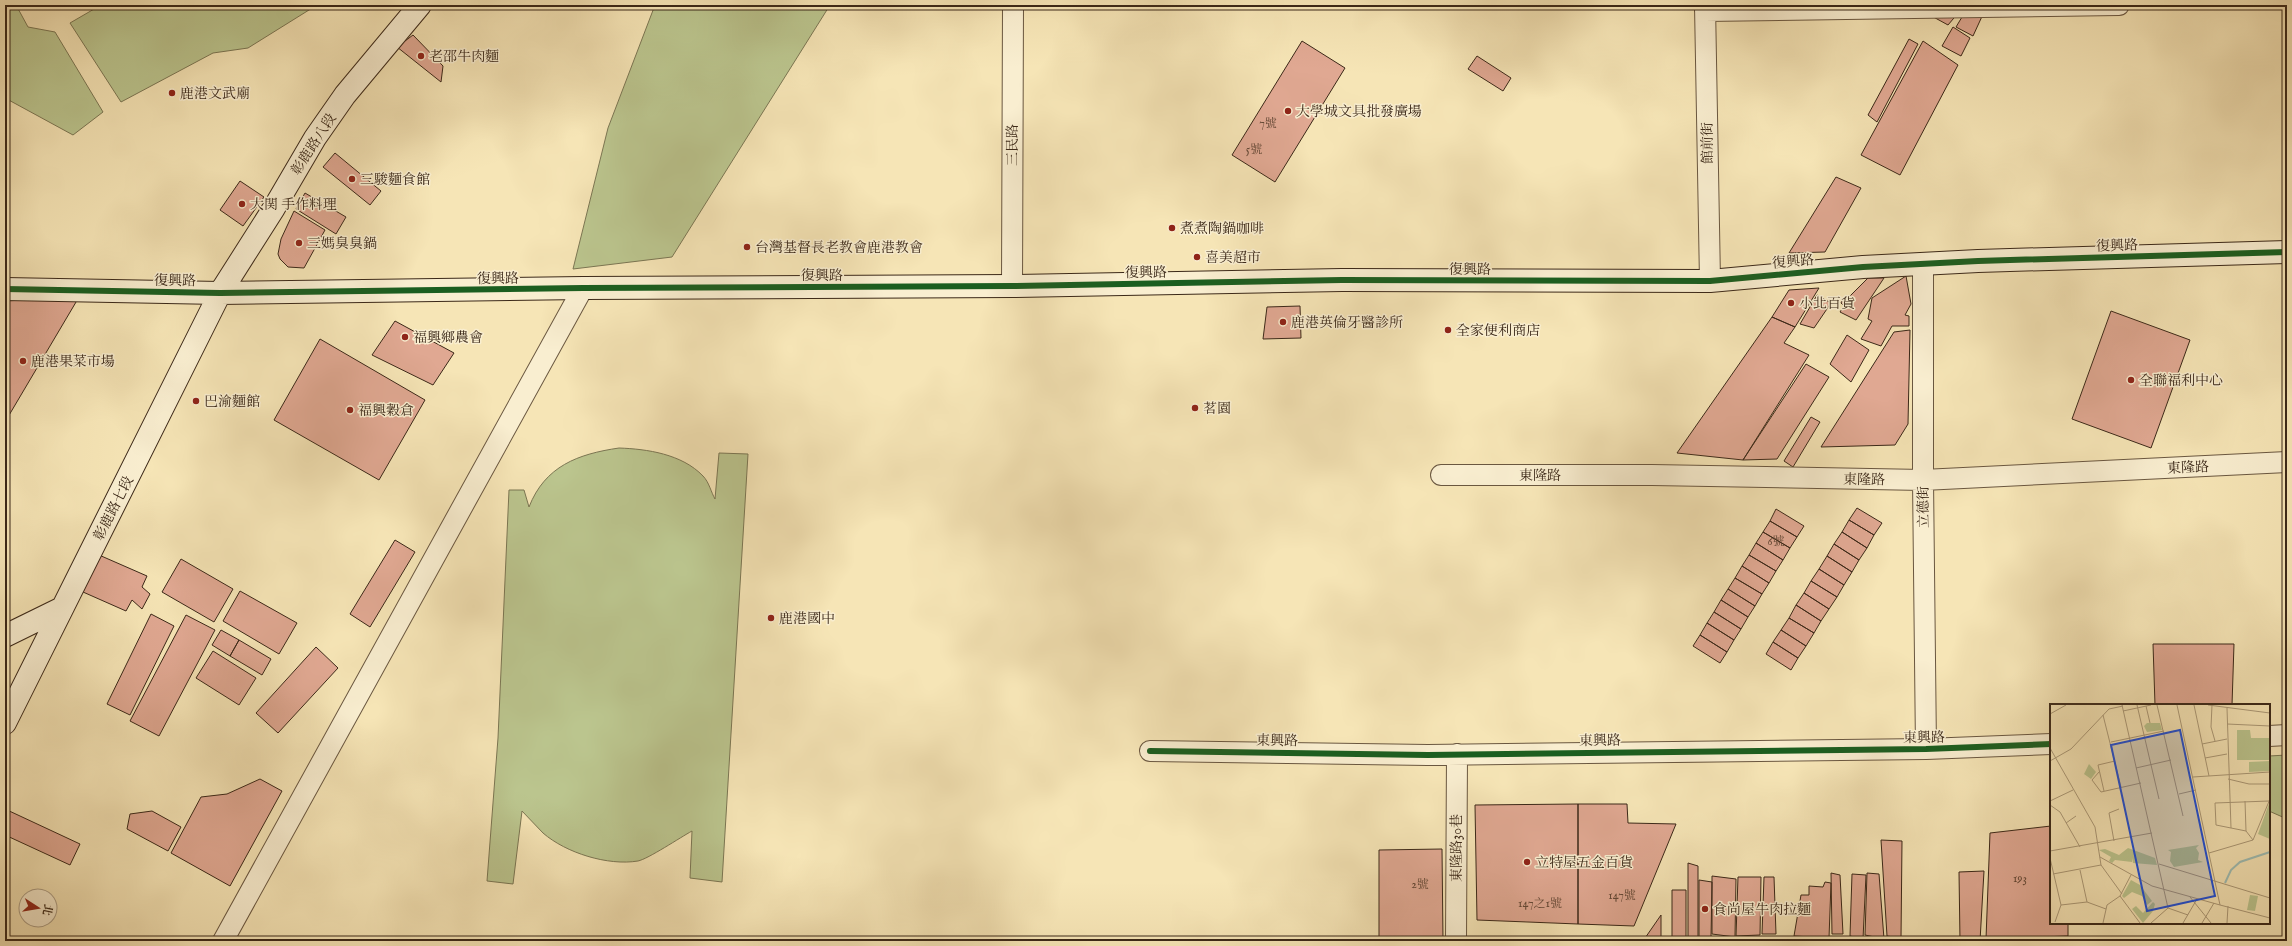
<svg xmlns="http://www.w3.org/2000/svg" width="2292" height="946" font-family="'IM FELL English','Noto Serif TC',serif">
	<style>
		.green { fill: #bbc58e; stroke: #7b7653 }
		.building { fill: #e0a892; stroke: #3b2818 }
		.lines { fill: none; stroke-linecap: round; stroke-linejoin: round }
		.street-casing { stroke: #6a5740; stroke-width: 22 }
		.secondary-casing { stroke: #3b2818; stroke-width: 24 }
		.street { stroke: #f9eed0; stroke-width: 20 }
		.secondary { stroke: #f9eed0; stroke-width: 22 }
		.cycleway-casing { stroke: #f9eed0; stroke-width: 8 }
		.cycleway { stroke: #1b5e20; stroke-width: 6 }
		.poi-dot { fill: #8f2418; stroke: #f9eed0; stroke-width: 1.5 }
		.labels { text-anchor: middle; stroke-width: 3; stroke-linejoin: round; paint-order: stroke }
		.number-label { font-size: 12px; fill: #644836 }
		.poi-label { font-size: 14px; fill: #3b2818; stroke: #f9eed0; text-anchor: start }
		.street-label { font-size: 14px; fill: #3b2818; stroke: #f9eed0 }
		.inset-river { fill: none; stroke: #9ebeb5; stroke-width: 2 }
		.inset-road { fill: none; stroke: #ab9977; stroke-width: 1 }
		.view { fill: #1d4ed8; fill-opacity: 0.15; stroke: #1d4ed8; stroke-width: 2 }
		.inset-edge { fill: none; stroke: #3b2818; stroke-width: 2 }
	</style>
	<rect width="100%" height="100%" fill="#f6e5b6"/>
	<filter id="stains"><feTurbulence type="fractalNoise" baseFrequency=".005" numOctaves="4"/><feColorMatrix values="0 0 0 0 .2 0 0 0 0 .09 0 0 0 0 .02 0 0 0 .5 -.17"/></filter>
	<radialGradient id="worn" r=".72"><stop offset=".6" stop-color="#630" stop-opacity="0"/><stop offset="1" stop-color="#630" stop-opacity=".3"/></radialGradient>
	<path class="green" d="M5,5H16L28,27L55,32L103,112L73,135L5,98Z
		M101,5H317L248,48L213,53L121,102L70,23Z
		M655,5H830L672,257L573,269L608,128Z
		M619,448C647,449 682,454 703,476C709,482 711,492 715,499L719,453L748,454L722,882L690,878L692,831C681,837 648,859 638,861C608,866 566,853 543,833C536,826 529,818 522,811L513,884L487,881L498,738L509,490H524L529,507C545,466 578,454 619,448Z
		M2287,755V819L2269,811V756Z"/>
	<path class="building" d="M1959,12L1948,25L1928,14Z
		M1965,12H1984L1973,36L1956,27Z
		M1953,27L1970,38L1961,56L1942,46Z
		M413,35L443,66L441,82L397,47Z
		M1909,39L1918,44L1877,122L1868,115Z
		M1302,41L1345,68L1275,182L1232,155Z
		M1923,41L1958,65L1900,175L1861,155Z
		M1477,56L1511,78L1503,91L1468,69Z
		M335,153L381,191L370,205L323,167Z
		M1836,177L1861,188L1825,252L1789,253Z
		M240,181L264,197L243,226L220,210Z
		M305,193L346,217L336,234L296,209Z
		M294,211L325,230L304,268L288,267L280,259L278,254L281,239Z
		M1906,276L1911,304L1905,315L1909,316V326H1892L1881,346L1861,339L1872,321L1868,319L1872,298Z
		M1868,278H1884L1856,320L1840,312L1844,306L1841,303L1844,297L1850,296Z
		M1819,288L1795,327L1772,317L1789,290Z
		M1817,295L1831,303L1814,328L1800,324Z
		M79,297L5,422V301Z
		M1300,306L1301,338L1263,339L1267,307Z
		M2111,311L2190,340L2151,448L2072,419Z
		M1772,317L1795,327L1784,343L1809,355L1743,460L1677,453Z
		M395,321L454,353L433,385L372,355Z
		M1910,330L1908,424L1895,445L1821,447L1894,332Z
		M1847,335L1869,350L1851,382L1830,364Z
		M320,339L425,400L379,480L274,420Z
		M1806,364L1829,377L1777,459L1743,460Z
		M1811,417L1820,422L1793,467L1784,461Z
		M1857,508L1882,523L1874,535L1849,520Z
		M1776,509L1804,526L1797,537L1770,521Z
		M1849,520L1874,535L1867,548L1842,532Z
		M1770,521L1797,537L1790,548L1763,532Z
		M1763,532L1790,548L1783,560L1756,543Z
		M1842,532L1867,548L1859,560L1834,544Z
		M395,540L415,552L370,627L350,614Z
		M1756,543L1783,560L1776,571L1749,555Z
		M1834,544L1859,560L1852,572L1827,556Z
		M99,555L147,576L142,587L150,594L142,609L132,600L126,611L83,592Z
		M1749,555L1776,571L1769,583L1742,566Z
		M1827,556L1852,572L1844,585L1819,569Z
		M181,559L233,589L214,622L162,592Z
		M1742,566L1769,583L1762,594L1735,578Z
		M1819,569L1844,585L1837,597L1811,581Z
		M1735,578L1762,594L1755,606L1728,589Z
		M1811,581L1837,597L1829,609L1804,593Z
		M1728,589L1755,606L1748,617L1721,600Z
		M240,591L297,623L279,654L223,621Z
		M1804,593L1829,609L1821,621L1796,605Z
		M1721,600L1748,617L1741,629L1714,612Z
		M1796,605L1821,621L1814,633L1789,618Z
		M1714,612L1741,629L1734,640L1707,623Z
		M151,614L174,626L130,715L107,704Z
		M186,615L215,630L159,736L130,721Z
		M1789,618L1814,633L1806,646L1781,630Z
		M1707,623L1734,640L1727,652L1700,635Z
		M221,630L239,640L230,656L212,645Z
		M1781,630L1806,646L1798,658L1773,642Z
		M1700,635L1727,652L1720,663L1693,646Z
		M239,640L271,659L262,675L230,656Z
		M1773,642L1798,658L1791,670L1766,654Z
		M2153,644H2234L2232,705H2155Z
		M316,647L338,668L278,733L256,713Z
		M213,651L256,678L239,705L196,678Z
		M260,779L282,791L230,886L171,853L201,797L227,794Z
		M1578,804V924L1477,920L1475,805Z
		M1578,804H1627L1628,823L1676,824L1634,926L1578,924Z
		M5,809L80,844L70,865L5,835Z
		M152,811L181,827L168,851L127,829L130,814Z
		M2051,826V923H2068V936L1986,939L1990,833Z
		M1881,840L1902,841L1901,938L1887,936Z
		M1442,849L1443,941L1379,939V850Z
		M1688,863L1698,866V938L1688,937Z
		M1984,871L1980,941H1960L1959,872Z
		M1831,873L1840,875L1843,934H1832Z
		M1867,873L1879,874L1884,939L1865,935Z
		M1852,874L1866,875L1863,939L1850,936Z
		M1712,876L1736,879L1735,937L1712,934Z
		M1738,877H1761L1760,935L1736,936Z
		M1764,877H1774L1776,934H1762Z
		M1699,880L1712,882L1711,938L1699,937Z
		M1825,882L1831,883L1829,938L1794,936L1801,895H1809V886L1823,887Z
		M1672,890H1686V940L1672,937Z
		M1661,915V941H1643Z"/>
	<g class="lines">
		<g class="street-casing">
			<path id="street" d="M1705,5L1710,281
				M1705,11L2119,5
				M1923,264V480L1926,749
				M1012,286L1013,5
				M1441,475H1652L1923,480L2287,462
				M2269,736L2287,735
				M1150,751L1428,755L1926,749L2051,744
				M223,941L583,288
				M1456,941L1457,754"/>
		</g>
		<g class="secondary-casing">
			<path id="secondary" d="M5,289L220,293L583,288L1012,286L1342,280L1710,281L1863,267L1978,261L2287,252
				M5,636L62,608
				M5,723L220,293L274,208L315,138L345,95L420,5"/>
		</g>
		<use href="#street" class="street"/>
		<use href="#secondary" class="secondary"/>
		<g class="cycleway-casing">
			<path id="cycleway" d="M5,289L220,293L583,288L1012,286L1342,280L1710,281L1863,267L1978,261L2287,252
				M1150,751L1428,755L1926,749L2051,744"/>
		</g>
		<use href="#cycleway" class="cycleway"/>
	</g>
	<g class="poi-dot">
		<circle cx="421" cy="56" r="4"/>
		<circle cx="172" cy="93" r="4"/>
		<circle cx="1288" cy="111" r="4"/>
		<circle cx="352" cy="179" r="4"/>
		<circle cx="242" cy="204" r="4"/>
		<circle cx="1172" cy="228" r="4"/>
		<circle cx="299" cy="243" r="4"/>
		<circle cx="747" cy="247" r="4"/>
		<circle cx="1197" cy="257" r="4"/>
		<circle cx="1791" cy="303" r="4"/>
		<circle cx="1283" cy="322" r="4"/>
		<circle cx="1448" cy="330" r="4"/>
		<circle cx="405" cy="337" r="4"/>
		<circle cx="23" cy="361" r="4"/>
		<circle cx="2131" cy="380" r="4"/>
		<circle cx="196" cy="401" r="4"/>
		<circle cx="1195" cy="408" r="4"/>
		<circle cx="350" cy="410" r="4"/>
		<circle cx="771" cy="618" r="4"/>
		<circle cx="1527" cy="862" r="4"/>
		<circle cx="1705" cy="909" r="4"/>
	</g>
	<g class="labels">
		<g class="number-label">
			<text x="1268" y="127">7號</text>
			<text x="1254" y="153">5號</text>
			<text x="1776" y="545">6號</text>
			<text x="2020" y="882">193</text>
			<text x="1420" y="888">2號</text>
			<text x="1622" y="899">147號</text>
			<text x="1540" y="907">147之1號</text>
		</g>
		<g class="poi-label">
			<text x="429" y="61">老邵牛肉麵</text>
			<text x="180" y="98">鹿港文武廟</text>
			<text x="1296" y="116">大學城文具批發廣場</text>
			<text x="360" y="184">三駿麵食館</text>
			<text x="250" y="209">大関 手作料理</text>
			<text x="1180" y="233">煮煮陶鍋咖啡</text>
			<text x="307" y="248">三媽臭臭鍋</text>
			<text x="755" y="252">台灣基督長老教會鹿港教會</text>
			<text x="1205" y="262">喜美超市</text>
			<text x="1799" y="308">小北百貨</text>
			<text x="1291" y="327">鹿港英倫牙醫診所</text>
			<text x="1456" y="335">全家便利商店</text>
			<text x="413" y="342">福興鄉農會</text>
			<text x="31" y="366">鹿港果菜市場</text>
			<text x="2139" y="385">全聯福利中心</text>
			<text x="204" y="406">巴渝麵館</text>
			<text x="1203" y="413">茗園</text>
			<text x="358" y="415">福興穀倉</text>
			<text x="779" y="623">鹿港國中</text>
			<text x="1535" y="867">立特屋五金百貨</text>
			<text x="1713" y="914">食尚屋牛肉拉麵</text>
		</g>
		<g class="street-label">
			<text transform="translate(1707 143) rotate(-91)" y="5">館前街</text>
			<text transform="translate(313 144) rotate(-57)" y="5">彰鹿路八段</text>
			<text transform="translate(1012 145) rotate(-90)" y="5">三民路</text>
			<text transform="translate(2117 245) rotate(-2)" y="5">復興路</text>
			<text transform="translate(1793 261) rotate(-5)" y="5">復興路</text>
			<text x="1470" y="274">復興路</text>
			<text transform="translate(1146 272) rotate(-1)" y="5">復興路</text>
			<text x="822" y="280">復興路</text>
			<text transform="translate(498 278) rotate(-1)" y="5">復興路</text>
			<text transform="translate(175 280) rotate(1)" y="5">復興路</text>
			<text transform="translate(2188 467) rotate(-3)" y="5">東隆路</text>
			<text x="1540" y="480">東隆路</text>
			<text transform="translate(1864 479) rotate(1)" y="5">東隆路</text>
			<text transform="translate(1923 507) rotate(-91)" y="5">立德街</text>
			<text transform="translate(113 508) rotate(-63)" y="5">彰鹿路七段</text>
			<text transform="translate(1924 737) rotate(-1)" y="5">東興路</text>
			<text transform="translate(1277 740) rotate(1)" y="5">東興路</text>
			<text transform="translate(1600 740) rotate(-1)" y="5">東興路</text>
			<text transform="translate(1456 848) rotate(-90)" y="5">東隆路30巷</text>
		</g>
	</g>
	<g transform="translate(2050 704)">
		<rect width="220" height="220" fill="#f6e5b6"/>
		<path d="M97,19H110L112,26L97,28L94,22ZM187,26H200L201,34H219V56H187ZM220,57V67L199,68V58ZM39,60L46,68L41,75L34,70ZM220,97V135L208,130ZM149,141L146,144L149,149L148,156L153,158L124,163L120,157L121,148L118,146ZM78,144L105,154L107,161L83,159L82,154V158L65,156L62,159L59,157L61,153L49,146L55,145L69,151ZM81,176L90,181L102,197L97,201L92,192L82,188L74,194L72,192ZM200,191L208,192L205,207L197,206ZM103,198L105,200L103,207L93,219L82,205L86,202L93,209Z" fill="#bbc58e"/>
		<path class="inset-river" d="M175,179L181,166L190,158L220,148"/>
		<path class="inset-road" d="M72,1L118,204M87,1L109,95M107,1L133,112M127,1L170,201M144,1L159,72M158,1L220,9M162,1L161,23L165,37M96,2L100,19M177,4L181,124M73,7L101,1M0,10L16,1M53,11L71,83M177,20L220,22M61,38L114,27M152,40L177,35M0,44L45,123L51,161L72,190M155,54L177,50M0,57L21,45L59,5L73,2M86,64L121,56M49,68L42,76L51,88L91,79M143,73L220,68M178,75L199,80H220M54,87L48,61L65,57M129,90L146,86M0,97L23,86M195,97L196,127M0,101L10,108L30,143M16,119L26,112M203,136L196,127L166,121L165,99L219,97M64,137L59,109L69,105M0,147L102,129M159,149L203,136L220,95M50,153L102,182L170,201M0,154L11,201L5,218M109,160L220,194M30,166L37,198M3,170L51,161M70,192L90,219M140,193L161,219M11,201L37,198L56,205M170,201L220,214M118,204L138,211M53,219L57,201L70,192L81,171M101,219L118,204M133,219L147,195M152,219L164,199M177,219L178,202"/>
		<path class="view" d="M130,26L165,192L97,207L61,41Z"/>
		<rect width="220" height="220" class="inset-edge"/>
	</g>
	<rect width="2292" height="946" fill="none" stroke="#f6e5b6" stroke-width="20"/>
	<rect x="6" y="6" width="2280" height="934" fill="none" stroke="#3b2818" stroke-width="2"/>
	<rect x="10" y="10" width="2272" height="926" fill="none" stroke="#3b2818"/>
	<g transform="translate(38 908) rotate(102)"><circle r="19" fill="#f9eed0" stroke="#ad9f86"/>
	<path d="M0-3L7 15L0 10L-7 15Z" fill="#8f2418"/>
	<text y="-6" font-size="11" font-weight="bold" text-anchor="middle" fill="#3b2818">北</text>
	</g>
	<rect width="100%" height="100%" filter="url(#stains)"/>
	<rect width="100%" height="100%" fill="url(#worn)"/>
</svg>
